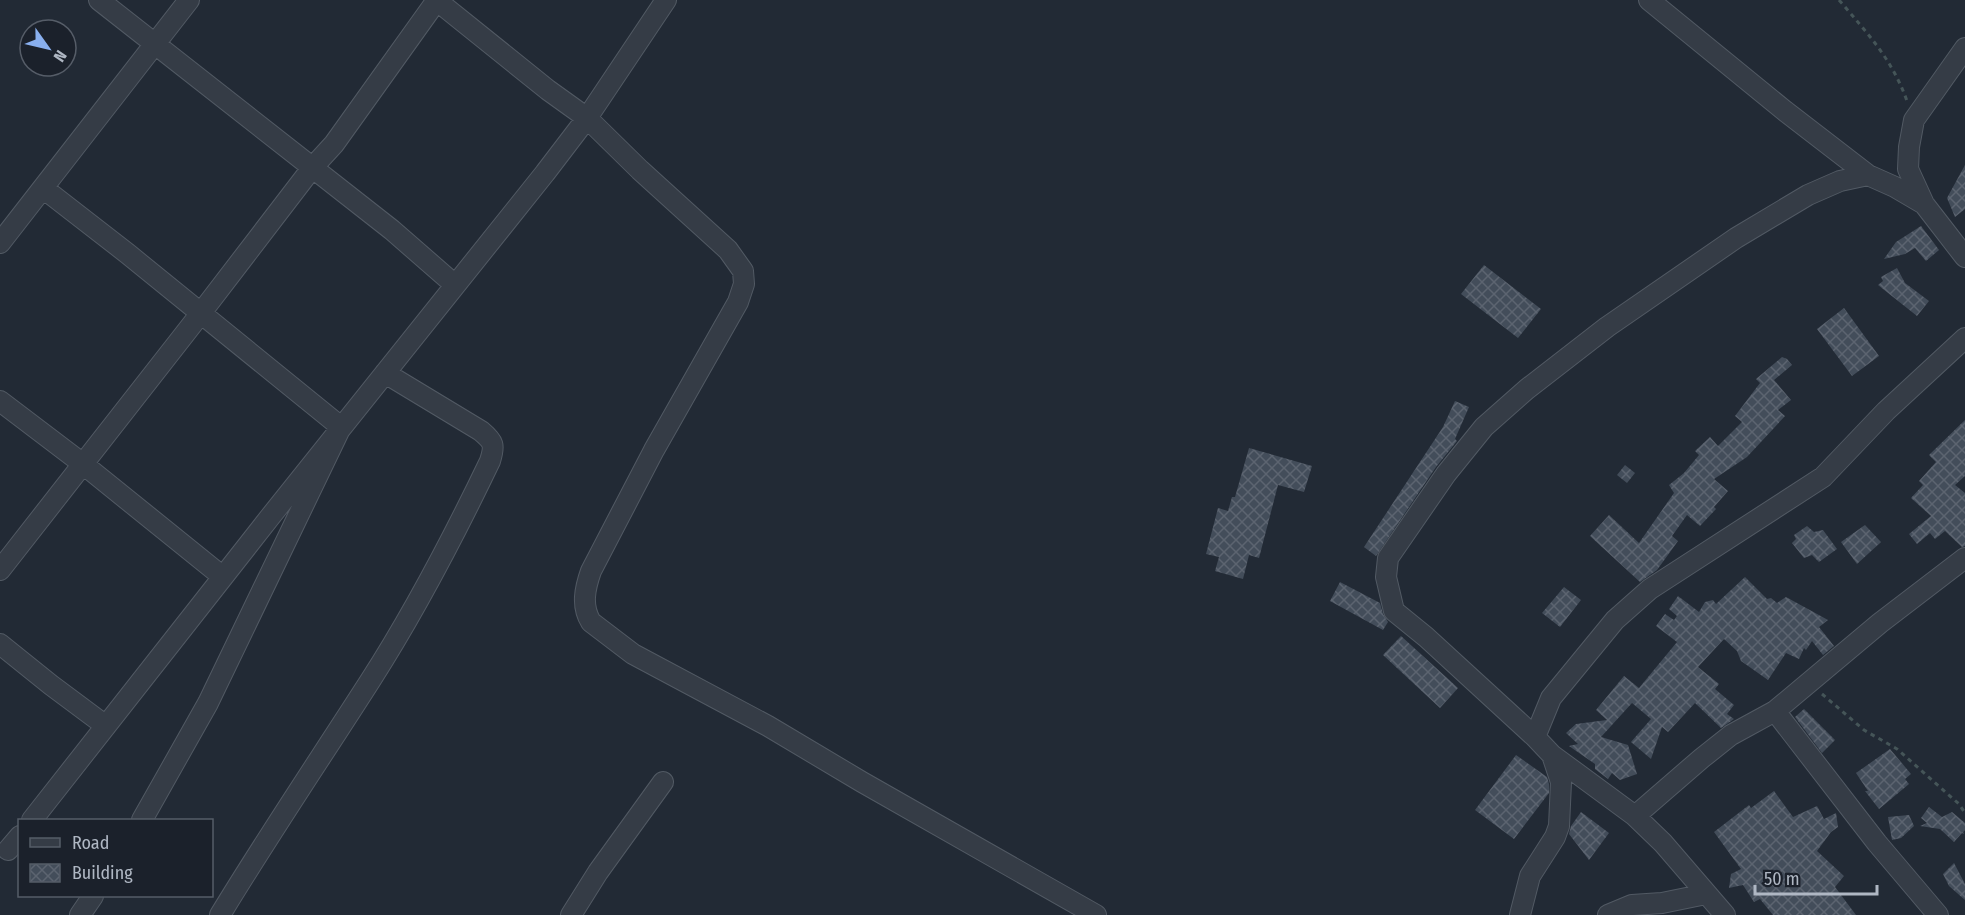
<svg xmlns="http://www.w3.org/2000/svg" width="1965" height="915" font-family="'Fira Sans Condensed',sans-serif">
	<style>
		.building { fill: url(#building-cross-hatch) }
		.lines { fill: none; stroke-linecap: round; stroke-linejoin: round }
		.minor-casing { stroke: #525a64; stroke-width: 22 }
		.path { stroke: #455558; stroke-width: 3; stroke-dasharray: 4.5 4.5; stroke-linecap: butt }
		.minor { stroke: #353c46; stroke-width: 20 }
	</style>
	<defs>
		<pattern id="building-cross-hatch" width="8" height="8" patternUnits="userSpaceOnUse" patternTransform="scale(1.5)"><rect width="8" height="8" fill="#434d5a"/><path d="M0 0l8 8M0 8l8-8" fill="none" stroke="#5c6470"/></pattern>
	</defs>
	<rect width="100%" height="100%" fill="#222a35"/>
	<path class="building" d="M1965,165V209L1955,217L1947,198Z
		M1921,226L1939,250L1926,261L1915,248L1905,254L1884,259L1896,242Z
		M1484,265L1541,309L1518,338L1461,294Z
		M1897,268L1905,283L1929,301L1917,316L1878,285L1883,281L1881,277Z
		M1844,308L1879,356L1852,376L1817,329Z
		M1782,357L1787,359L1792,365L1774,380L1791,400L1778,410L1785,416L1747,457L1714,479L1728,491L1714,507L1716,509L1700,526L1687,515L1672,536L1678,541L1657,570L1640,582L1590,536L1609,515L1639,543L1674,493L1669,485L1684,473L1699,455L1695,451L1710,437L1718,446L1742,422L1735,416L1760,383L1756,379Z
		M1455,401L1469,407L1455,439L1457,441L1436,467L1376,556L1364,547L1443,427Z
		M1965,420V476L1955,485L1965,493V546L1962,547L1945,531L1935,539L1930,533L1917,544L1909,534L1931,516L1911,498L1923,485L1919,481L1936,462L1929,455Z
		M1249,448L1312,466L1304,492L1278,485L1259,558L1249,555L1243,579L1215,571L1219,557L1206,554L1218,508L1228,511L1232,497H1235Z
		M1625,465L1635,473L1627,483L1617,475Z
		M1865,525L1881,542L1857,564L1841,542Z
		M1807,526L1814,532L1823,530L1837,549L1819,562L1812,555L1804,558L1792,543L1796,539L1794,535Z
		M1745,577L1767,599L1771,598L1777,603L1786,597L1828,620L1819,627L1834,646L1823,655L1812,641L1806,650L1804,648L1799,659L1786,653L1768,680L1741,661L1737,651L1724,639L1698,667L1719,684L1715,689L1734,705L1727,714L1734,719L1721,728L1695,703L1668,732L1662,727L1651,759L1631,742L1651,719L1632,703L1601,737L1628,745L1637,774L1620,780L1612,773L1608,779L1595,769V764L1569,746L1578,744L1566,733L1576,724L1607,720L1596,710L1624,676L1639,688L1677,642L1656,626L1665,614L1674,620L1677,616L1669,609L1678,596L1699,612L1705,602L1713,600L1716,604Z
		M1340,582L1380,603L1383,614L1388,622L1383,630L1330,601Z
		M1564,587L1581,600L1560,627L1542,613Z
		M1401,636L1458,688L1440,708L1383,655Z
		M1804,709L1835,740L1822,753L1795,717Z
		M1890,749L1911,774L1905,779L1909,784L1879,809L1865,791H1868L1856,773Z
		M1516,755L1547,777L1549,784V793L1514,839L1475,810Z
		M1774,791L1793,817L1817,806L1824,819L1836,813L1838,827L1831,832L1817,851L1844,876L1835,887L1856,915H1773L1760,899L1754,902L1743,885L1729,888L1731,874L1741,869L1714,832L1749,805L1751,808Z
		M1929,807L1942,817L1952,812L1965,823V830L1963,832L1964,834L1962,833L1954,842L1940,829L1920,826L1927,823L1921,818Z
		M1581,812L1609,833L1589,860L1569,834L1571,826Z
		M1909,815L1914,826L1901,838L1892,840L1888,817Z
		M1954,863L1965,884V900L1949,886L1943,874Z"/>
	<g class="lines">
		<g class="minor-casing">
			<path id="minor" d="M99,0L392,230L455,285
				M436,0L548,90L587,118L640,170L728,250L743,271L744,284L738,302L654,450L591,571C585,588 581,606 591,622L633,654L768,726L862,782L1096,915
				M1649,0L1785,111L1868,175
				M1965,48L1914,120L1909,147L1908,169L1924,204L1965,257
				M43,188L128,254L341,427L208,703L142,820
				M0,243L189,0
				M0,401L83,464L223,577
				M0,570L194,322L312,168L334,144L437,0
				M0,644L51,685L106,726
				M1775,711L1877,843L1938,915
				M1535,737L1551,698L1615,620L1650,589L1823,477L1886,411L1965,338
				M1635,816L1702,758L1731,735L1775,711L1880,623L1965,558
				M32,820L270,517L545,173L587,118L666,0
				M8,850L20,836
				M80,915L93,896
				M220,915C268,836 320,759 370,681C415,611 454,536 490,461C495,445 494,442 481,431L385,373
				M571,915L598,872L663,782
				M1520,915L1530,876L1555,837L1559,826L1561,782L1552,755
				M1608,915L1632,905L1662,903L1706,894
				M1725,915L1663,843L1635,816L1552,755L1535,737L1426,637L1394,611L1386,577L1388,558L1446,474L1484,427L1527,389L1607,327L1736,238L1808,195L1840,181L1868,175L1895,187L1924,204"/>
		</g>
		<path class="path" d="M1839,0C1868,34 1892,59 1907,101
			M1822,694L1864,730L1897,749L1959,804L1965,813"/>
		<use href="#minor" class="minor"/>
	</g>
	<rect x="18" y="819" width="195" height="78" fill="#1b212b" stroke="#565d68" stroke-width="1.5"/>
	<rect x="30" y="838" width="30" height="9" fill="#353c46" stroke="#565d68" stroke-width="1.5"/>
	<text x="72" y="849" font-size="18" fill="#afb7c3">Road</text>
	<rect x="30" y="864" width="30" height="18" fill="url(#building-cross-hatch)" stroke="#565d68" stroke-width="1.5"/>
	<text x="72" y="879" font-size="18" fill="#afb7c3">Building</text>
	<g transform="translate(48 48) rotate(124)"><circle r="28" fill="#1b212b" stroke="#565d68" stroke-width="1.5"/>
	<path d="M0-4.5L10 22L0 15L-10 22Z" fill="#89afee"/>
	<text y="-9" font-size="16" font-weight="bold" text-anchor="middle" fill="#afb7c3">N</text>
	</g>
	<path d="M1755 885v9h122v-9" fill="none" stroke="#afb7c3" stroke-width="3"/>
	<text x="1764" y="885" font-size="18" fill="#afb7c3" stroke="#1b212b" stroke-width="4.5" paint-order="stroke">50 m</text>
</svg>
